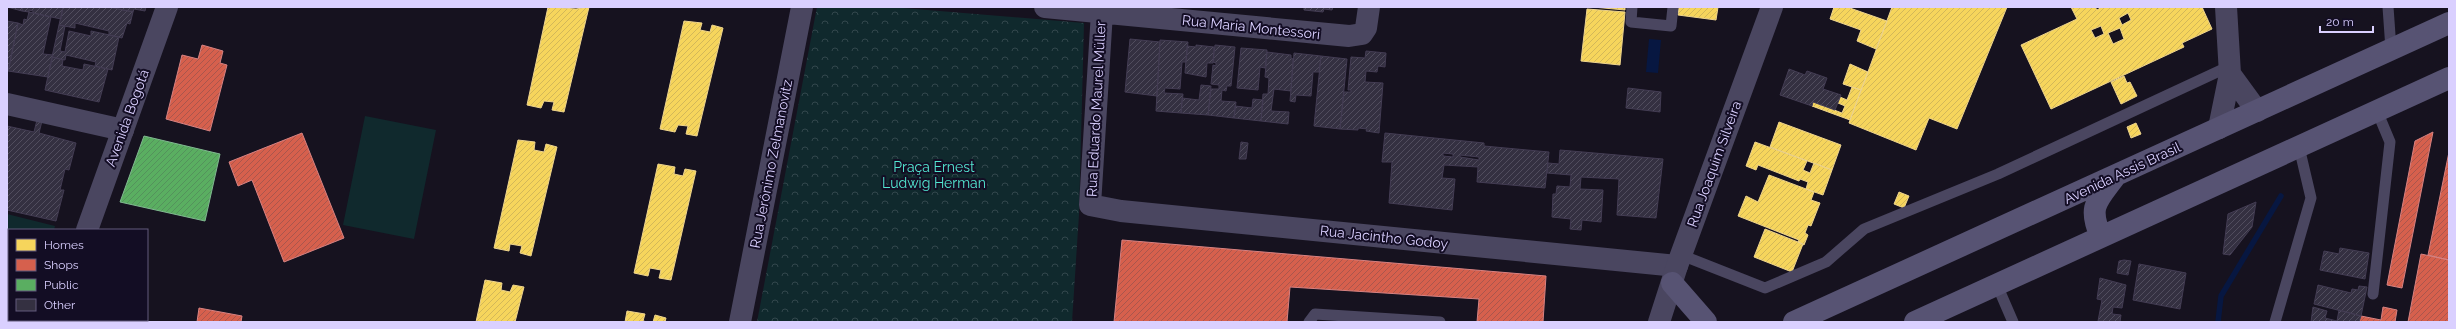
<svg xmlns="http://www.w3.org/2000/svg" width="2456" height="329" font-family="Raleway,sans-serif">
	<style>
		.park { fill: url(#park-crowns) }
		.garden { fill: #10292d }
		.water { fill: #071741 }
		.homes { fill: url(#homes-hatch); stroke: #eed48d; fill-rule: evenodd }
		.shops { fill: url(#shops-hatch); stroke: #d78282 }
		.public { fill: url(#public-hatch); stroke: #80b890 }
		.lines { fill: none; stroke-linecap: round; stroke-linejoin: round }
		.stream { stroke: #071741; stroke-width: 5.5 }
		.building { fill: url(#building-hatch); stroke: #433c53; fill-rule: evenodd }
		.service { stroke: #4a4660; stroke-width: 11 }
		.minor { stroke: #4a4660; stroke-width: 22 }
		.tertiary { stroke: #4a4660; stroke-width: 22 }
		.secondary { stroke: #575373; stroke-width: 22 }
		.labels { text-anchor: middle; stroke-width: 4; stroke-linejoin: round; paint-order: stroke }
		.street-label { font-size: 14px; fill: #dad0ff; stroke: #130d24 }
		.park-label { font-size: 14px; fill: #53e7d1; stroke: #130d24 }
	</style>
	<defs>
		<pattern id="park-crowns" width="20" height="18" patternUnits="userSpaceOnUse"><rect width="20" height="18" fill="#10292d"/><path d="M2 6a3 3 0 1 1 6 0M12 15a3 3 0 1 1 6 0" fill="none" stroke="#32474c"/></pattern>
		<pattern id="homes-hatch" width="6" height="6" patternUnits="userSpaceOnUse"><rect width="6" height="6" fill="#f6d55c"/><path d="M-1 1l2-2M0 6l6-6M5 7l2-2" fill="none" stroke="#d2b759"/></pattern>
		<pattern id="shops-hatch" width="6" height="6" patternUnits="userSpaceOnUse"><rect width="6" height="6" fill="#d6604d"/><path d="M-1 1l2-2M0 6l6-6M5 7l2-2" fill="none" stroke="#a9564d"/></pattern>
		<pattern id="public-hatch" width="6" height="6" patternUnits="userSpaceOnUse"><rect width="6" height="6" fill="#5aae61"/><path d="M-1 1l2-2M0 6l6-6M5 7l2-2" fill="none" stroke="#54925c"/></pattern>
		<pattern id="building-hatch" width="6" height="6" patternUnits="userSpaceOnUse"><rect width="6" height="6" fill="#343041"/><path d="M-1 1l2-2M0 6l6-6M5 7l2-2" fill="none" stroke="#514d5e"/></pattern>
	</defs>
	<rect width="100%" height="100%" fill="#16121f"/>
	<path class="park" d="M817,7H891L1084,23L1079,214L1072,322H757Z"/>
	<path class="garden" d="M365,116L436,130L414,239L343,225Z
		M7,214L55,226L54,230H9V304L7,303Z"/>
	<path class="water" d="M1649,39L1661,40L1658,73L1646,72Z"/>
	<path class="homes" d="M548,7L576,9L589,7L564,112L552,110L554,102L544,101L541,108L527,105Z
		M1593,7H1625V10Z
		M1679,7H1718L1716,20L1678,15Z
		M1834,7H1847L1887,21L1876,49L1857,41L1861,30L1830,19Z
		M1892,7H2007L1957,129L1929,118L1916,150L1849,123Z
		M2071,7H2095L2097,10L2102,7H2202L2212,29L2182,43L2184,47L2051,109L2021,45L2077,19ZM2128,13L2131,20L2122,25L2119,18ZM2101,26L2104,34L2095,38L2091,30Z
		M1587,9L1625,12L1620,65L1581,61Z
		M684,21L702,23L700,30L710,32L712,25L723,28L697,136L686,134L688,126L678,125L675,132L660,129Z
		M2120,28L2124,39L2113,44L2108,33Z
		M1850,64L1868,72L1861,90L1843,84Z
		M2124,76L2127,83L2130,82L2137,96L2121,104L2111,82Z
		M1852,87L1861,90L1850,120L1812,106L1813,102L1842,113L1845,106L1838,103L1840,97L1847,100Z
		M1779,122L1841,145L1832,170L1770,147Z
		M2136,123L2141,134L2131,138L2127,127Z
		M518,140L535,142L534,150L544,152L546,144L557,147L531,256L520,253L522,246L510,244L509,251L494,248Z
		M1755,142L1807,161L1803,170L1810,173L1814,163L1832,170L1823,195L1806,189L1808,182L1800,179L1799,181L1758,165L1756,170L1746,166Z
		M658,164L675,167L674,174L683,176L685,169L696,171L671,280L659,278L661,270L650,268L648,276L634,273Z
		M1769,175L1814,192L1811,200L1820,203L1811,226L1808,225L1805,233L1808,235L1804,245L1798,242L1799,240L1738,216L1746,196L1758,202Z
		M1899,192L1909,196L1904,208L1894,204Z
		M1765,229L1803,244L1792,272L1754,257Z
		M485,280L502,283L501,290L510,292L513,285L524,287L515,322H476Z
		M627,311L645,314L643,321L648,322H625Z
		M655,315L666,318L665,322H653Z"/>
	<path class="shops" d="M202,45L223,51L220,63L227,65L210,131L166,119L182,55L198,59Z
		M2433,132L2402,288L2387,285L2415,141Z
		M302,133L344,238L284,262L252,180L238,186L229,162Z
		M2449,152V260L2428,255Z
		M1122,240L1546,276L1543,322H1477L1479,299L1290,287L1287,322H1114Z
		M2421,254L2449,260V322H2408Z
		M2383,307L2397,310L2395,322H2359L2361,316L2381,320Z
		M199,308L242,316L241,322H197Z"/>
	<path class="public" d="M144,136L220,154L205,221L120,202Z"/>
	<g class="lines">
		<path class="stream" d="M2218,322L2221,296L2281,196"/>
	</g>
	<path class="building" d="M7,7H23L22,11Z
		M23,7H63L61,19L33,13V11L29,10V12L22,11Z
		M63,7H109L133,12L130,24L127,23L122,38L109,35V31L75,23V28L59,25Z
		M109,7H146L145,11L134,9L133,12Z
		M1304,7H1333L1332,10L1324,9L1323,12L1304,10Z
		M29,12L51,17L43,54L53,55L48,77L8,71L18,23L23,25L24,19L27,20Z
		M7,21L18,23L9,68H7Z
		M59,25L65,26L60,51L65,52L69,31L91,36V31L119,37L112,70L95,66L96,62L66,55L65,60L52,57Z
		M1130,39L1160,42L1157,96L1125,92Z
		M1160,40L1188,42L1186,62H1182L1180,89L1165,88L1164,93L1183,94L1181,113L1156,111Z
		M1196,45L1214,47L1213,63H1207L1206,77L1185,73L1187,46L1196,47Z
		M1215,45L1235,47L1231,86H1227L1226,91L1222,90L1221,101L1236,102L1234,118L1208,115L1211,89H1219V85L1211,84L1213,65L1216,66V63L1213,62Z
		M1241,48L1267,50L1265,68L1260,67L1258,90L1237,88Z
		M1366,51L1386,53L1385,67L1378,66L1377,72L1366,71L1365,82L1383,83L1379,133L1366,131L1367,129L1358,128V130L1340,129L1344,92H1351V90H1348L1351,57L1365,58Z
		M1267,52L1291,55V58L1293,59L1291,91L1274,89L1273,96L1271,111L1289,112L1288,124L1261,121L1263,94H1268L1269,78L1265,77Z
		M1294,53L1321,56L1319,72H1313L1311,96L1296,95L1295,102L1290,101Z
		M1321,56L1347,59L1340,129L1314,126Z
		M52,57L63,60L62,66L83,70L84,64L108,69L99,102L45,90Z
		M1789,69L1805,75L1807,71L1827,78L1823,89L1841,95L1835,110L1813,102L1812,106L1780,95Z
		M1201,85L1211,86L1208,115L1181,113L1182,98L1199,100Z
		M1628,88L1661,92L1660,112L1626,108Z
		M1253,99L1263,100L1261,121L1234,118L1235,106L1252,108Z
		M38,116L43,117L39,133L76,143L69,170L65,169L60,190H64L56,221L7,210V126L34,132Z
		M1385,133L1484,143V146L1549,152L1545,188L1477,182L1478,167L1444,165L1442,178L1455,179L1452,210L1389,203L1392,162H1382ZM1443,153L1453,154V157L1443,156ZM1460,155L1479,157V160L1460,157Z
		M1241,142L1248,143L1246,159H1239Z
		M1560,150L1663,159L1656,218L1617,215L1619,179L1581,177L1580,189L1603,190L1601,222L1582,220L1581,230L1570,229L1571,219L1552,217L1553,194H1556L1557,186L1570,187L1571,175L1547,173L1548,163L1559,164Z
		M2256,202L2252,227L2230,255L2223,254L2228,214Z
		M2340,248L2369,253L2365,279L2320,270L2324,251L2339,254Z
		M2124,260L2131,261L2128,275L2117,273L2119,261Z
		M2139,264L2186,273L2180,309L2133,300Z
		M2100,278L2126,285L2122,308L2113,307L2112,314L2121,315L2120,322L2098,321L2102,300L2097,299Z
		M2318,285L2351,293L2352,289L2358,290L2359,286L2367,287L2361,316L2314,304Z
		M2313,307L2327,311L2325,318L2337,321L2339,310L2361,316L2359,322H2311Z"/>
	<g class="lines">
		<path class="service" d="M1632,7L1631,22L1671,26L1673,7
			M2388,7L2391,49
			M1681,255L1765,288L1826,262L1864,229L1998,174L2230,66
			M1997,285L2013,322
			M2373,294L2390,142L2377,111
			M1309,322L1315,314L1440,322
			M2275,322L2311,198L2299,147"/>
		<path class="minor" d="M1045,7L1349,36L1362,34L1366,28L1369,7
			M1102,12L1090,205L1121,211L1677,266
			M2230,74L2257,111
			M7,104L123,130
			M2219,128L2230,74L2226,7
			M740,322L802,7"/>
		<path class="tertiary" d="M87,230L167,7
			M54,322V320
			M1659,322L1677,266L1772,7"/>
		<path class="secondary" d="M2101,237C2088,207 2096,202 2114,178
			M1672,283L1706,322
			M1794,322L2449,23
			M1915,322L2449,78"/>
	</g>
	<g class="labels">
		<g class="street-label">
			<text transform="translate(1251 27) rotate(6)" y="5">Rua Maria Montessori</text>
			<text transform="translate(1096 109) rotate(-87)" y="5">Rua Eduardo Maurel Müller</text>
			<text transform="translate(127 118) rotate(-70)" y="5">Avenida Bogotá</text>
			<text transform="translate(771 164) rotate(-79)" y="5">Rua Jerônimo Zelmanovitz</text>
			<text transform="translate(1714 164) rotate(-70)" y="5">Rua Joaquim Silveira</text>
			<text transform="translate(2122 173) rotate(-25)" y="5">Avenida Assis Brasil</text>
			<text transform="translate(1384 237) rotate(6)" y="5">Rua Jacintho Godoy</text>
		</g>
		<g class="park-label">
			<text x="934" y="172">Praça Ernest<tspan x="934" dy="16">Ludwig Herman</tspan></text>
		</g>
	</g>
	<rect width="2456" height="329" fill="none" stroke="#dad0ff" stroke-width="16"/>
	<rect x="8" y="229" width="140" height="92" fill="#130d24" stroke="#635b7c"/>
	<rect x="16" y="239" width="20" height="12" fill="#f6d55c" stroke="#635b7c"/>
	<text x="44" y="249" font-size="12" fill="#dad0ff">Homes</text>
	<rect x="16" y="259" width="20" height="12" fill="#d6604d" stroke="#635b7c"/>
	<text x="44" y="269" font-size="12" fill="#dad0ff">Shops</text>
	<rect x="16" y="279" width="20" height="12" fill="#5aae61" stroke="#635b7c"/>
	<text x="44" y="289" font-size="12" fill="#dad0ff">Public</text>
	<rect x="16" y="299" width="20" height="12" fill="#343041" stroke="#635b7c"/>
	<text x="44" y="309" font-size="12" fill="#dad0ff">Other</text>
	<path d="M2320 26v6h53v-6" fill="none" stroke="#dad0ff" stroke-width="2"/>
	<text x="2326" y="26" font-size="12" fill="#dad0ff" stroke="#130d24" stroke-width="3" paint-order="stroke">20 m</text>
</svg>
